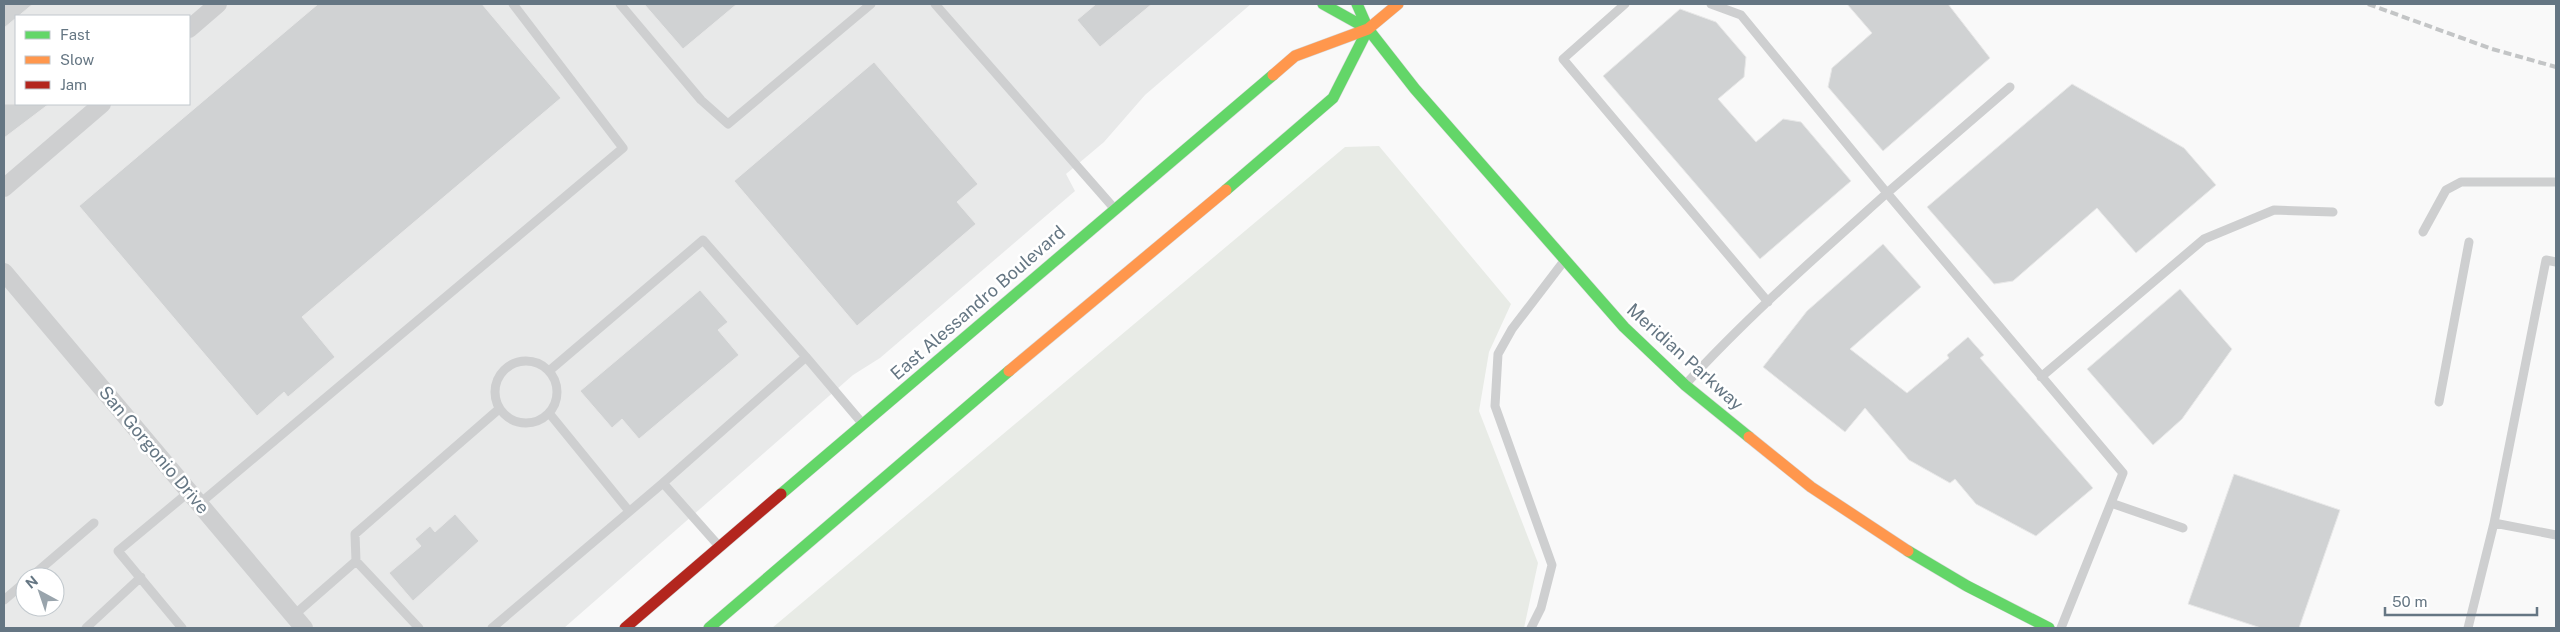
<svg xmlns="http://www.w3.org/2000/svg" width="2560" height="632" font-family="'Public Sans',sans-serif">
	<style>
		.built { fill: #e8e9e9; fill-rule: evenodd }
		.green { fill: #e8ebe6 }
		.building { fill: #d0d2d3; stroke: #e8e8e8 }
		.lines { fill: none; stroke-linecap: round; stroke-linejoin: round }
		.fast-casing { stroke: #d5d6d7; stroke-width: 12 }
		.slow-casing { stroke: #d5d6d7; stroke-width: 12 }
		.jam-casing { stroke: #d5d6d7; stroke-width: 12 }
		.lane { stroke: #cecfd0; stroke-width: 9 }
		.street { stroke: #cecfd0; stroke-width: 18 }
		.fast { stroke: #63d668; stroke-width: 11 }
		.slow { stroke: #ff974d; stroke-width: 11 }
		.jam { stroke: #b3261e; stroke-width: 11 }
		.rail { stroke: #c3c5c6; stroke-width: 4; stroke-dasharray: 8 4; stroke-linecap: butt }
		.labels { text-anchor: middle; stroke-width: 5; stroke-linejoin: round; paint-order: stroke }
		.street-label { font-size: 18px; fill: #657683; stroke: #fff }
	</style>
	<rect width="100%" height="100%" fill="#f9f9f9"/>
	<path class="built" d="M4,4H1251L1145,95L1104,142L1066,174L1075,191L880,358L853,375L564,628H4ZM16,16H189V104H16ZM25,577H55V607H25Z"/>
	<path class="green" d="M1379,146L1511,304L1489,352L1479,411L1538,563L1524,628H772L1345,147Z"/>
	<path class="building" d="M4,4H33L4,28Z
		M318,4H482L561,98L302,317L335,357L288,397L284,392L257,416L79,206Z
		M644,4H737L683,49Z
		M1096,4H1152L1100,47L1077,20Z
		M1847,4H1948L1990,58L1883,151L1828,87L1832,68L1872,33Z
		M1680,9L1716,22L1746,57L1744,77L1718,99L1756,142L1783,119L1801,122L1851,181L1760,259L1603,76Z
		M874,62L978,184L957,202L976,224L857,326L734,181Z
		M2072,84L2184,148L2216,185L2136,253L2097,208L2013,281L1994,284L1927,207Z
		M4,104H49L4,138Z
		M1883,244L1921,287L1850,349L1907,393L1949,358L1947,355L1968,337L1984,355L1980,358L2093,488L2036,536L1976,504L1955,479L1950,483L1909,460L1865,408L1845,432L1763,367L1807,311Z
		M2180,289L2232,349L2182,419L2153,445L2087,369Z
		M700,290L728,322L718,330L739,355L639,439L622,419L612,428L580,391Z
		M2234,474L2340,510L2299,628H2261L2188,604Z
		M455,514L479,541L413,601L389,573L421,546L415,539L430,526L435,532Z"/>
	<g class="lines">
		<g class="fast-casing">
			<path id="fast" d="M1323,4L1368,29
				M1357,4L1368,29L1415,89L1624,327L1685,385L1749,437
				M1226,190L1333,98L1368,29
				M781,494L1273,75
				M1908,551L1967,586L2049,628
				M709,628L1009,371"/>
		</g>
		<g class="slow-casing">
			<path id="slow" d="M1273,75L1295,56L1368,29L1398,4
				M1009,371L1226,190
				M1749,437L1811,487L1908,551"/>
		</g>
		<g class="jam-casing">
			<path id="jam" d="M625,628L781,494"/>
		</g>
		<path class="lane" d="M620,4L701,100L728,124L871,4
			M935,4L1113,207
			M1625,4L1563,59L1768,302
			M1711,4L1741,15L1887,193L2010,87
			M2423,232L2446,190L2461,182H2556
			M495 392a31 31 0 1 1 62 0a31 31 0 1 1-62 0Z
			M549,371L703,240L806,357
			M2041,377L2204,239L2274,210L2333,212
			M1685,385C1748,316 1818,255 1887,193L2123,473L2061,628
			M2439,402L2469,242
			M549,413L629,511
			M663,483L806,357L862,423
			M2111,503L2183,528
			M199,504L623,148L513,4
			M2494,523L2556,535
			M356,561L355,534L499,409
			M31,577L94,523
			M4,600L25,582
			M293,616L356,561L419,628
			M86,628L141,577
			M182,628L118,551L189,492
			M492,628L663,483L718,545
			M1531,628L1541,608L1552,565L1495,406L1498,354L1512,329L1564,261
			M2468,628L2494,523L2546,260L2556,262"/>
		<path class="street" d="M189,29L218,4
			M4,188L102,104
			M4,272L304,628"/>
		<use href="#fast" class="fast"/>
		<use href="#slow" class="slow"/>
		<use href="#jam" class="jam"/>
		<path class="rail" d="M2368,4L2492,49L2556,67"/>
	</g>
	<g class="labels">
		<g class="street-label">
			<text transform="translate(978 303) rotate(-41)" y="6">East Alessandro Boulevard</text>
			<text transform="translate(1685 357) rotate(42)" y="6">Meridian Parkway</text>
			<text transform="translate(154 450) rotate(50)" y="6">San Gorgonio Drive</text>
		</g>
	</g>
	<rect width="2560" height="632" fill="none" stroke="#657683" stroke-width="10"/>
	<rect x="15" y="15" width="175" height="90" fill="#ffffff" stroke="#c1c8cd"/>
	<rect x="25" y="31" width="25" height="8" fill="#63d668" stroke="#c1c8cd"/>
	<text x="60" y="40" font-size="15" fill="#657683">Fast</text>
	<rect x="25" y="56" width="25" height="8" fill="#ff974d" stroke="#c1c8cd"/>
	<text x="60" y="65" font-size="15" fill="#657683">Slow</text>
	<rect x="25" y="81" width="25" height="8" fill="#b3261e" stroke="#c1c8cd"/>
	<text x="60" y="90" font-size="15" fill="#657683">Jam</text>
	<g transform="translate(40 592) rotate(320)"><circle r="24" fill="#ffffff" stroke="#c1c8cd"/>
	<path d="M0-4L9 19L0 12L-9 19Z" fill="#99a4ac"/>
	<text y="-8" font-size="14" font-weight="bold" text-anchor="middle" fill="#657683">N</text>
	</g>
	<path d="M2385 607v8h152v-8" fill="none" stroke="#657683" stroke-width="2.5"/>
	<text x="2392" y="607" font-size="15" fill="#657683" stroke="#ffffff" stroke-width="4" paint-order="stroke">50 m</text>
</svg>
